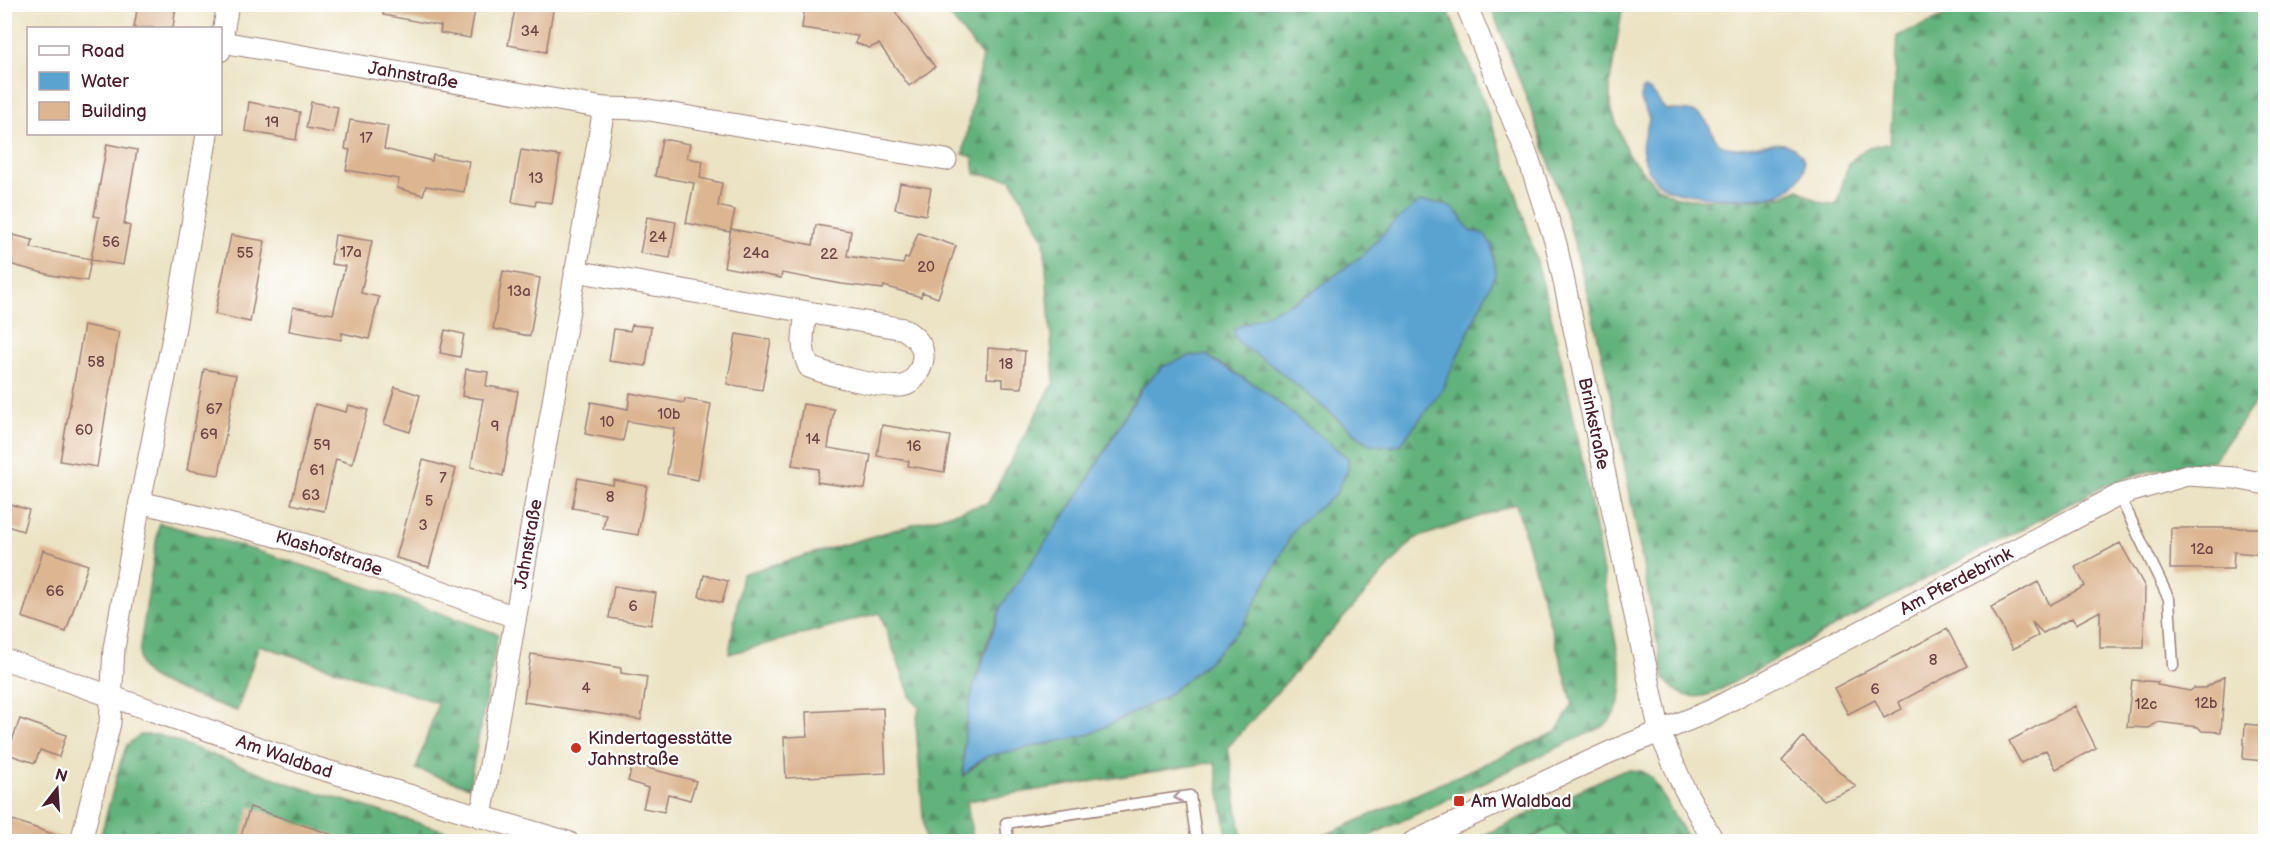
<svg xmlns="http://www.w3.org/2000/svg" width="2270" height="846" font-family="'Balsamiq Sans',sans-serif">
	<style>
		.grass { fill: #79cf93; stroke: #62775f; stroke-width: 1.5 }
		.forest { fill: url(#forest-firs); stroke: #566854; stroke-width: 1.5; fill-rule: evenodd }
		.water { fill: #5aa3d1; stroke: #52617e; stroke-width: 1.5 }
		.building { fill: #dcb591 }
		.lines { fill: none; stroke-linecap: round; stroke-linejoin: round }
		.lane-casing { stroke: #9b8178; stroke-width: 13 }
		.street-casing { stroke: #9b8178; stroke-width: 23 }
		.lane { stroke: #fff; stroke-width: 10 }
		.street { stroke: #fff; stroke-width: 21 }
		.oneway { stroke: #ae9aa0 }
		.poi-dot { fill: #c8321e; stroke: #fff; stroke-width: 2 }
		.labels { text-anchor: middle; stroke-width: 4.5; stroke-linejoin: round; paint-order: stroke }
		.number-label { font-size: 15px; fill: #6e4444 }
		.street-label { font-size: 18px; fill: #4a1f2b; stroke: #fff }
		.poi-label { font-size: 18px; fill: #4a1f2b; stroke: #fff; text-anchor: start }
	</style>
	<defs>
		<pattern id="forest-firs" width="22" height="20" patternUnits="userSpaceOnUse" patternTransform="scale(1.5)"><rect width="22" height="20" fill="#62b27d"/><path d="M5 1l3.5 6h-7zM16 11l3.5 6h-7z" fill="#539067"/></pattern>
	</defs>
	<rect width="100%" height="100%" fill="#fff"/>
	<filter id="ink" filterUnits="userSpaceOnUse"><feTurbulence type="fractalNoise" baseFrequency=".0167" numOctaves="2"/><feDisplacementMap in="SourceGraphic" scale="12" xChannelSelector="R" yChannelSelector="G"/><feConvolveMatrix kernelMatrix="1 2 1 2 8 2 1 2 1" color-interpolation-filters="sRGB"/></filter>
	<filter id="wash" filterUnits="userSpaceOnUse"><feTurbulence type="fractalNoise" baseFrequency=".008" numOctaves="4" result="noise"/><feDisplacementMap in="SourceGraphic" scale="24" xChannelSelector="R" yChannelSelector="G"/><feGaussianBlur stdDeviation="1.35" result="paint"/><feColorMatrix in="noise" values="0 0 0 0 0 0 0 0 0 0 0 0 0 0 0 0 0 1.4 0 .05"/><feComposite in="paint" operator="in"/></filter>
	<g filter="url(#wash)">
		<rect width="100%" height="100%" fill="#ece3c4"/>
		<path class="grass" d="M1558,824L1572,841L1525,842Z"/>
		<path class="forest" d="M941,5H1446C1478,85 1509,165 1533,248C1573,387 1595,534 1622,676C1622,697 1619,711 1604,726L1359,841H1312L1556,732L1573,704L1516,504L1414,539L1228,747L1242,840L1228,841L1215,762L967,801L973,841H925L916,725L919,707L911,698L880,613L729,654L742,574L988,503L1054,382L1044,239L1011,179L975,174L973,157L963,154L982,56ZM1458,213L1466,227L1472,232H1479L1492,246L1496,272L1442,390L1400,444L1393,447L1367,443L1273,366L1239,343L1282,308L1308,295L1363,255L1391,225ZM1205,355L1261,389L1348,458V469L1335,495L1296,526L1243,625L1209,661L1165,697L1088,735L987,756L963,776L965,732L972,691L987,643L1002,605L1082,490L1141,388Z
			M1490,5H1623L1610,82V106L1628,155L1657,187L1674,196L1690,199H1761L1784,196L1799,189C1812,200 1820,204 1837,204L1848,164L1865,149L1890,143L1897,36L1971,5H2265V389L2214,460L2141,473L2104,486L1852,617L1714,693C1691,701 1679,696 1664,679C1636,532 1613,383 1573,239C1551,159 1521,82 1490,5Z
			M159,523C275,553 386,593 498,634L469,787L416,769L438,703L259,645L237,711C218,704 157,685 146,673C138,665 139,656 140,647Z
			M140,735H159L296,786L479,841L99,842L120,764L127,745Z
			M1630,770L1642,771L1652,778L1689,841H1572L1558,824L1525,841H1471L1618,772Z"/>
		<path class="water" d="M1644,88C1656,91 1657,102 1666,110C1677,111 1688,109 1698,114C1713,121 1709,142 1727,147C1750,153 1776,133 1798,151C1814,166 1796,188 1781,194C1761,201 1682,198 1664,187C1652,181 1645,166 1643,153C1640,140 1648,130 1649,118L1641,100L1642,90Z
			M1419,202C1432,202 1447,202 1457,212C1463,218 1465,226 1472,232H1479L1487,237L1492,246L1496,272L1442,390L1400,445C1389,448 1379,445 1368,443L1273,366L1239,343L1234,335V329L1308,295L1363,255L1391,225Z
			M1205,355L1261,389L1348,458V469L1335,495L1296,526L1243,625L1209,661L1165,697L1088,735L987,756L973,766L963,776L965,732L972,691L1002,605L1082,490L1142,388L1162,367L1189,356Z"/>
		<g id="blocks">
			<path class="building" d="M138,4H176L173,28H134Z
				M384,4H476L470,38L440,33L441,26L383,15Z
				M516,4H554L546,52L508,45Z
				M805,4H897L896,13L935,67L909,86L879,44L869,48L855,43L858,36L802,28Z
				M249,102L300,112L296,140L245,131Z
				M311,102L338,107L333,133L306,128Z
				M350,120L388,126L384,149L432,161L433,155L469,161L464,192L426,186L423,195L397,188L399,179L346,170L350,150L345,149Z
				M662,139L690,144L687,158L703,161L700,178L722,183L718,206L735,210L730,232L686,223L694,183L655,176Z
				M107,144L137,150L124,224L130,226L123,265L91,260L87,281L51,275L5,263L13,235L33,240L31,248L91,259L99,217L94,216Z
				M521,150L560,156L552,203L536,201L535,206L512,202Z
				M900,183L931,188L926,215L895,209Z
				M647,217L676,222L670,258L640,253Z
				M816,225L851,231L847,256L903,264L905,258L908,259L918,233L956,246L938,298L922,292L921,297L884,286L883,289L842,284L782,273L781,278L724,267L731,229L813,245Z
				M231,235L265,241L250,322L215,314Z
				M335,235L372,241L361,293L379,297L369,339L342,333L341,340L289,331L293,307L333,314L345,266L331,264Z
				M503,271L540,278L530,336L493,329Z
				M84,325L119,332L97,467L60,461Z
				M632,325L651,327L646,366L609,361L614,329L630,331Z
				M445,330L464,334L460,357L440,353Z
				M736,334L771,340L762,390L727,384Z
				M988,348L1025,351L1022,388L1003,387V379L987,378Z
				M204,369L236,375L219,475L187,470Z
				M466,369L488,372L486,386L518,391L503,476L471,467L483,399L462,396Z
				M395,387L420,395L410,432L384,424Z
				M630,393L684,403L685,399L711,404L698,480L667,474L675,429L627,421L623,441L585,434L591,402L628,409Z
				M315,404L346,412L348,405L368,410L352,464L336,459L324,511L291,504Z
				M803,404L834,409L828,448L871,455L865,489L817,482L819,469L792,465Z
				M882,425L950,436L944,472L908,466L909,461L877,456Z
				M423,460L456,469L429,567L396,558Z
				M578,478L613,485L614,480L647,486L638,535L603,529L606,514L572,508Z
				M4,502L29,510L23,531L4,525Z
				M2171,528H2265V555L2234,552L2233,569H2170Z
				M2120,543L2145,587L2144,648H2100V611L2076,624L2072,618L2043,633L2032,622L2038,636L2013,649L1991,607L2038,582L2050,605L2085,586L2075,567Z
				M43,550L88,565L66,632L22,617Z
				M704,575L728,581L722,603L699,596Z
				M614,586L656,593L651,625L609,618Z
				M1947,629L1967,666L1899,702L1902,709L1884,718L1875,700L1848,714L1834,688Z
				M531,654L621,668V673L647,677L641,720L524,702Z
				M2225,676L2221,732L2202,731L2198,727L2158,722L2149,728L2127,727L2132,680L2158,682L2157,685L2190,691L2194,688H2205Z
				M2075,706L2096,748L2056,769L2046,750L2021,763L2009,741Z
				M883,708L886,773L786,778L784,737L807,736L806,712Z
				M20,719L66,735L59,757L40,750L35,763L7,754Z
				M2245,724L2265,726V761L2243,759Z
				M1803,737L1838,770L1856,787L1824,800L1782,761Z
				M633,764L696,781L690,800L668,794L664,812L643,808L648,788L628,781Z
				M250,807L342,838L341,842H239Z
				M4,817L67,839L66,842H4Z"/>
		</g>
	</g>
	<g filter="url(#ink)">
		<use href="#blocks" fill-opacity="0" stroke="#9b8178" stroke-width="1.5"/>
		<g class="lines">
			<g class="lane-casing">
				<path id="lane" d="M2119,495L2169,599L2173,666
					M1008,842L1006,823L1190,796L1197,842"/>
			</g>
			<g class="street-casing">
				<g id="street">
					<path id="s1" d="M1466,4L1529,160L1556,244L1660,733L1684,788L1714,842"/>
					<path id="s2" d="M222,42L604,108L481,817"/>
					<path d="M220,51L228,4"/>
					<path d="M604,108L643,109L946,160"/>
					<path d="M575,271L904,329C915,337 924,344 923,358C922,368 915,381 906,385C890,391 826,374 809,367C800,348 803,334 806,313"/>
					<path id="s3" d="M140,502L269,534L324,550L515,617"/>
					<path id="s4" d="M4,659L314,767L568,842"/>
					<path d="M81,842L110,723L114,648L140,502L175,327L207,134"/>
					<path id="s5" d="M1413,842L1610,752L1710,711L2119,495L2187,475L2235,478L2266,484"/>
				</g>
			</g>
			<use href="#lane" class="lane"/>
			<use href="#street" class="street"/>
		</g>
		<defs><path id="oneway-chevron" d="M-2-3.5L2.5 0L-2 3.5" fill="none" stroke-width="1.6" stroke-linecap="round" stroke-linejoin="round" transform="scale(1.5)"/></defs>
		<use class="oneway" href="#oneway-chevron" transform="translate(1178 797) rotate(171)"/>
	</g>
	<g class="poi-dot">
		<circle cx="576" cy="748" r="6"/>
		<rect x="1453" y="795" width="12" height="12" rx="3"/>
	</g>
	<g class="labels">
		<g class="number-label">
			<text x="530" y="36">34</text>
			<text x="272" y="127">19</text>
			<text x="366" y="143">17</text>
			<text x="536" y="183">13</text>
			<text x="658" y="242">24</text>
			<text x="111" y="247">56</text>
			<text x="351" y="257">17a</text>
			<text x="245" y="258">55</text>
			<text x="756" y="258">24a</text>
			<text x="829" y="259">22</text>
			<text x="926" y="272">20</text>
			<text x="519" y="296">13a</text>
			<text x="96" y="367">58</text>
			<text x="1006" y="369">18</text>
			<text x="214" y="414">67</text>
			<text x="669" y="419">10b</text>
			<text x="607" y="427">10</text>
			<text x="495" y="431">9</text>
			<text x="84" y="435">60</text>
			<text x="209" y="439">69</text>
			<text x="813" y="444">14</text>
			<text x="322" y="450">59</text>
			<text x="914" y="451">16</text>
			<text x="317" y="475">61</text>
			<text x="443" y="483">7</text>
			<text x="311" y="500">63</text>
			<text x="610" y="502">8</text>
			<text x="429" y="506">5</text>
			<text x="423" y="530">3</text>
			<text x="2202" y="554">12a</text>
			<text x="55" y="596">66</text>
			<text x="633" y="611">6</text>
			<text x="1933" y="665">8</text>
			<text x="586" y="693">4</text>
			<text x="1875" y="694">6</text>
			<text x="2206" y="708">12b</text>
			<text x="2146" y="709">12c</text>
		</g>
		<g class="street-label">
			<text dy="6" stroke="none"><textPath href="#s2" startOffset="194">Jahnstraße</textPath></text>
			<text dy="6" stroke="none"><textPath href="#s1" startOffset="440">Brinkstraße</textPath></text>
			<text transform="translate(528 544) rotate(-80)" y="6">Jahnstraße</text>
			<text dy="6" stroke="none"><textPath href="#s3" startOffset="196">Klashofstraße</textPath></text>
			<text dy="6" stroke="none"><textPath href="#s5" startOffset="603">Am Pferdebrink</textPath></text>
			<text dy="6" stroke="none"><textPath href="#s4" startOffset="297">Am Waldbad</textPath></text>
		</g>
		<g class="poi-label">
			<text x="588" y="744">Kindertagesstätte<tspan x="588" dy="21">Jahnstraße</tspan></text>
			<text x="1471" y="807">Am Waldbad</text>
		</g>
	</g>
	<rect width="2270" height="846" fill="none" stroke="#fff" stroke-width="24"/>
	<rect x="27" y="27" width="195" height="108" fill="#ffffff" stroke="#b7a5aa" stroke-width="1.5"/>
	<rect x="39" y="46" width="30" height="9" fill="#ffffff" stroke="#b7a5aa" stroke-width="1.5"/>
	<text x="81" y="57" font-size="18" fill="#4a1f2b">Road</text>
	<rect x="39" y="72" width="30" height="18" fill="#5aa3d1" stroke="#b7a5aa" stroke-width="1.5"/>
	<text x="81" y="87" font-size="18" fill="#4a1f2b">Water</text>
	<rect x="39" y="102" width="30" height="18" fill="#dcb591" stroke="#b7a5aa" stroke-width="1.5"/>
	<text x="81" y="117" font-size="18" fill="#4a1f2b">Building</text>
	<g transform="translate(57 789) rotate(17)" stroke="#ffffff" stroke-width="4.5" paint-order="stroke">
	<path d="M0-4.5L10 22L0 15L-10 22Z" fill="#4a1f2b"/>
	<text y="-9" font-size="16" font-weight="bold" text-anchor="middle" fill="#4a1f2b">N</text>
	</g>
</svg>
